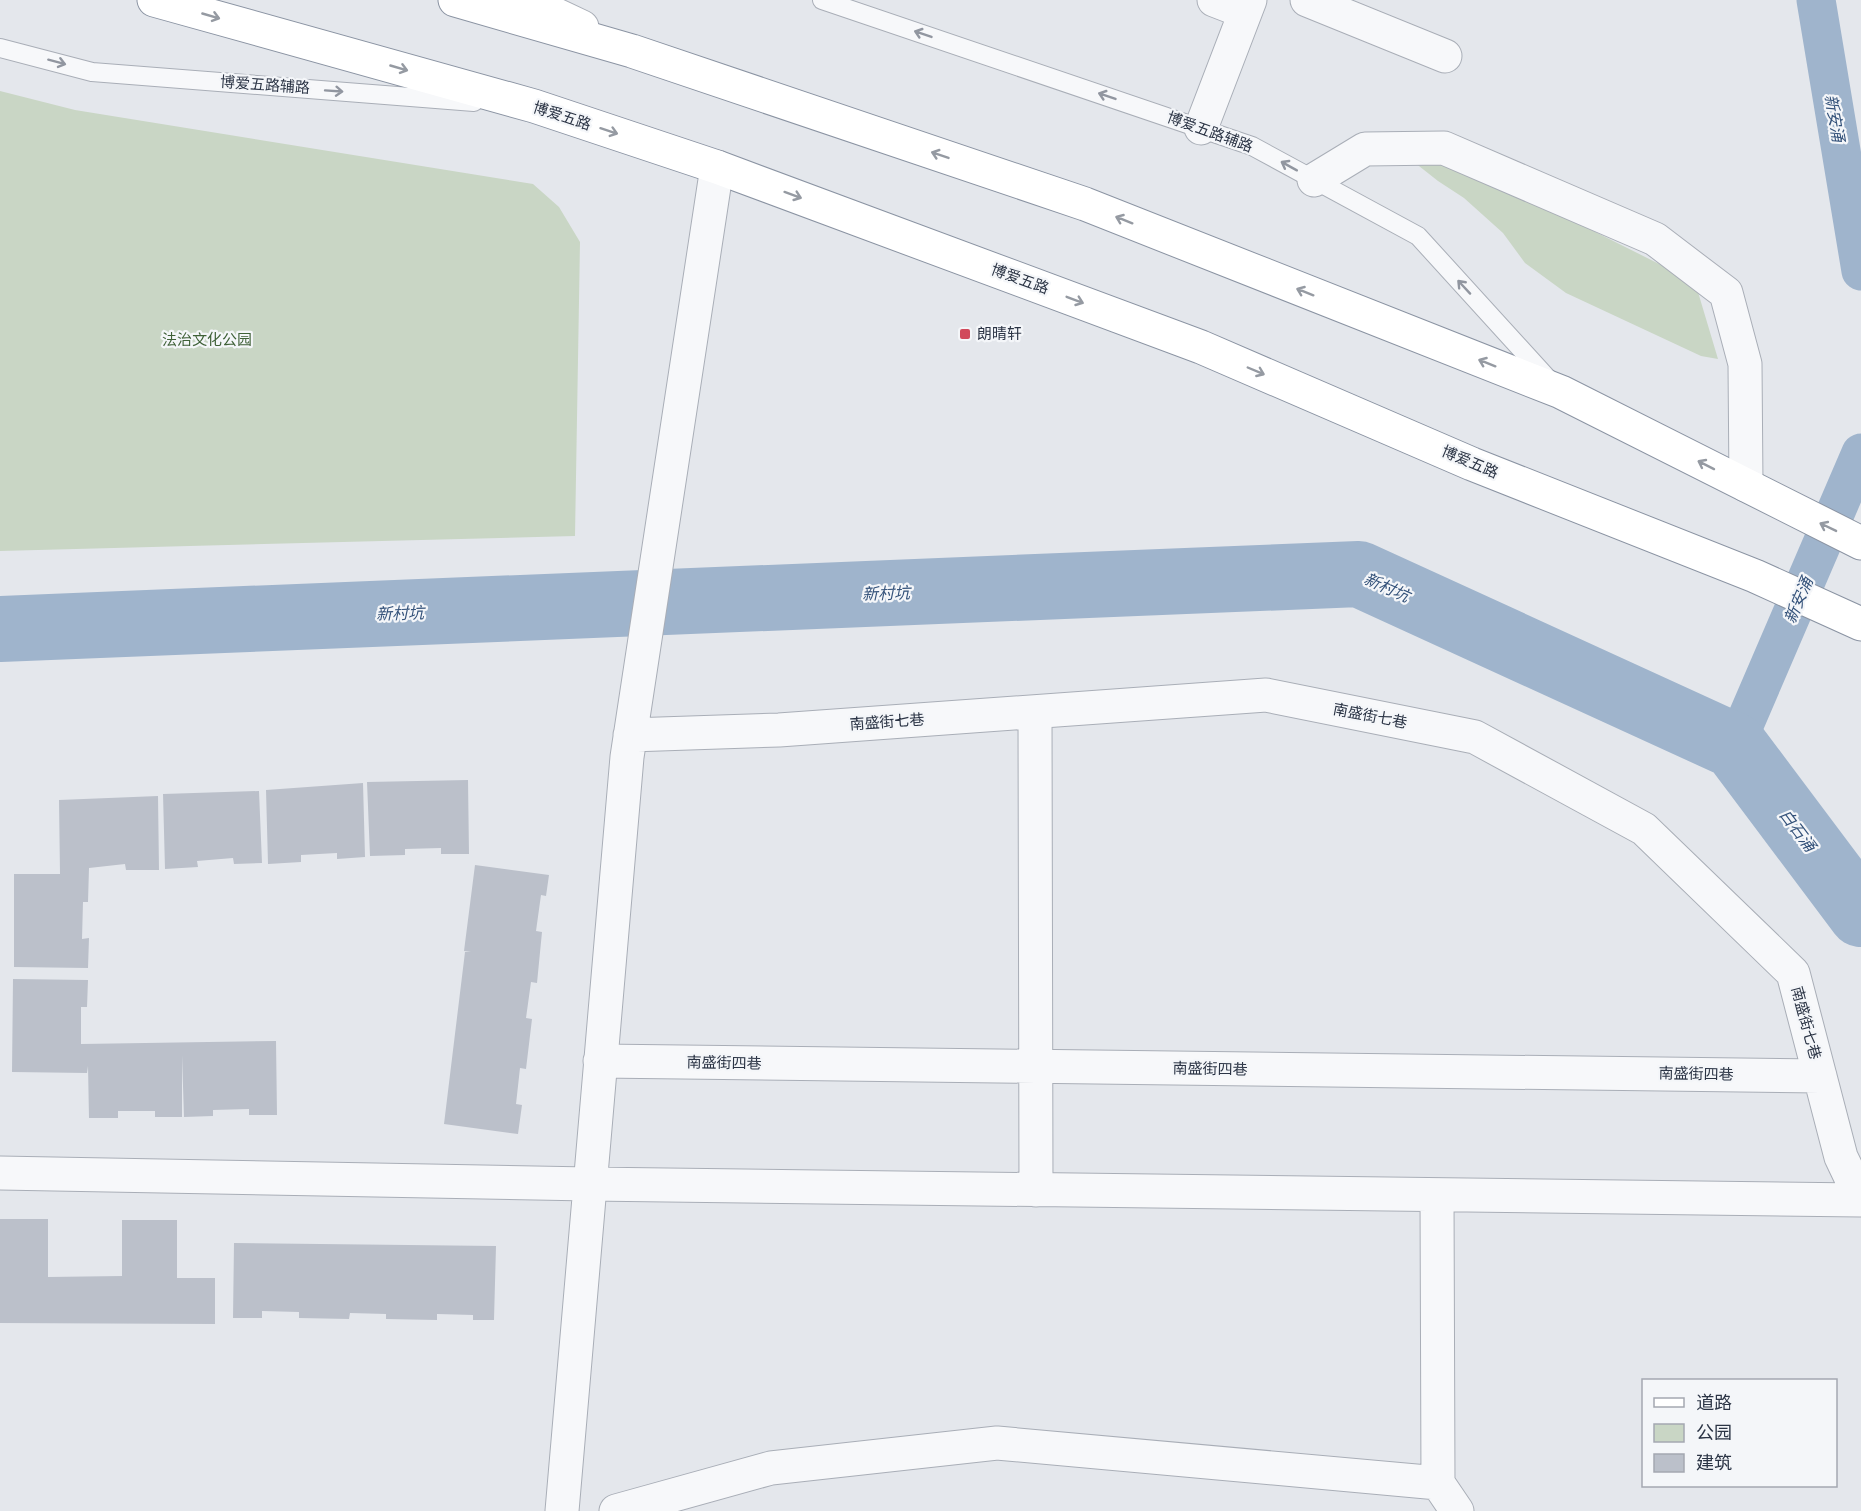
<svg xmlns="http://www.w3.org/2000/svg" width="1861" height="1511" font-family="'Fira Sans Condensed','Noto Sans SC',sans-serif">
	<style>
		.green { fill: #c9d6c5 }
		.lines { fill: none; stroke-linecap: round; stroke-linejoin: round }
		.canal { stroke: #9fb4cc; stroke-width: 39 }
		.river { stroke: #9fb4cc; stroke-width: 66 }
		.building { fill: #bbc0ca }
		.service-casing { stroke: #a9aeb7; stroke-width: 20 }
		.minor-casing { stroke: #a9aeb7; stroke-width: 35 }
		.secondary-casing { stroke: #a9aeb7; stroke-width: 35 }
		.trunk-casing { stroke: #8b94a3; stroke-width: 35 }
		.service { stroke: #f7f8fa; stroke-width: 18 }
		.minor { stroke: #f7f8fa; stroke-width: 33 }
		.secondary { stroke: #fff; stroke-width: 33 }
		.trunk { stroke: #fff; stroke-width: 33 }
		.oneway { stroke: #959aa2 }
		.oneway2 { stroke: #9196a0 }
		.poi-dot { fill: #d1495b; stroke: #f4f6f9; stroke-width: 2 }
		.labels { text-anchor: middle; stroke-width: 4.5; stroke-linejoin: round; paint-order: stroke }
		.street-label { font-size: 15px; fill: #2b3445; stroke: #f4f6f9 }
		.poi-label { font-size: 15px; fill: #2b3445; stroke: #f4f6f9; text-anchor: start }
		.park-label { font-size: 15px; fill: #3f6138; stroke: #f4f6f9 }
		.water-label { font-size: 16px; font-style: italic; fill: #34527a; stroke: #f4f6f9 }
	</style>
	<rect width="100%" height="100%" fill="#e4e7ec"/>
	<path class="green" d="M0,91L75,110L533,184L559,207L580,242L575,536L0,551Z
		M1405,155H1442L1695,282L1718,359L1701,356L1566,293L1525,263L1503,233L1464,198L1438,181Z"/>
	<g class="lines">
		<path class="canal" d="M1816,0L1861,271
			M1735,746L1861,453"/>
		<path class="river" d="M0,629L1359,574L1735,746L1861,914"/>
	</g>
	<path class="building" d="M468,780L469,854H441V848L405,849V855L370,856L367,782Z
		M363,783L365,857L337,859V853L301,855V862L268,864L266,790Z
		M259,791L262,863L234,864L233,858L197,861L198,867L165,869L163,794Z
		M158,796L159,870H126L125,864L89,868L88,902H83L82,939L89,938L88,968L14,967V874H60L59,800Z
		M475,865L549,875L546,896L541,895L536,931L542,932L537,983L531,982L526,1018L532,1019L526,1069L520,1068L516,1104L522,1105L518,1134L444,1124L465,952H471L464,951Z
		M13,979L88,980L87,1007H81V1044L276,1041L277,1115H249V1109L213,1110V1116L184,1117L182,1055V1117H155V1111H118V1118H89L88,1066L87,1073L12,1072Z
		M0,1219H48V1277L122,1276V1220H177V1278H215V1324L0,1323Z
		M234,1243L496,1246L494,1320H473V1315L437,1314V1320L386,1319V1314L350,1313L349,1319L299,1318V1312L262,1311V1318H233Z"/>
	<g class="lines">
		<g class="service-casing">
			<path id="service" d="M822,0L1252,146L1418,236L1551,382
				M0,48L92,72L474,102"/>
		</g>
		<g class="minor-casing">
			<path id="minor" d="M1214,0L1245,12
				M1307,0L1445,56
				M1201,128L1250,0
				M1314,180L1365,149L1444,148L1655,239L1726,293L1745,364L1746,485
				M1035,712L1036,1190
				M630,735L779,730L1266,695L1475,737L1644,829L1793,973L1841,1157L1861,1199
				M600,1061L1820,1076
				M0,1173L589,1184L1861,1200
				M1437,1195L1438,1483L1457,1511
				M562,1511L627,757L717,167
				M616,1511L771,1468L997,1443L1438,1483"/>
		</g>
		<g class="secondary-casing">
			<path id="secondary" d="M525,0L582,27"/>
		</g>
		<g class="trunk-casing">
			<path id="trunk" d="M154,0L534,106L717,167L1201,347L1472,464L1755,576L1861,624
				M455,0L632,51L1085,204L1561,392L1861,543"/>
		</g>
		<use href="#service" class="service"/>
		<use href="#minor" class="minor"/>
		<use href="#secondary" class="secondary"/>
		<use href="#trunk" class="trunk"/>
	</g>
	<defs><path id="oneway-shaft" d="M-6 0H5M1.5-3L5.5 0L1.5 3" fill="none" stroke-width="1.6" stroke-linecap="round" stroke-linejoin="round" transform="scale(1.5)"/></defs>
	<g class="oneway">
		<use href="#oneway-shaft" transform="translate(211 16) rotate(16)"/>
		<use href="#oneway-shaft" transform="translate(399 68) rotate(16)"/>
		<use href="#oneway-shaft" transform="translate(609 131) rotate(18)"/>
		<use href="#oneway-shaft" transform="translate(940 155) rotate(-161)"/>
		<use href="#oneway-shaft" transform="translate(793 195) rotate(20)"/>
		<use href="#oneway-shaft" transform="translate(1124 220) rotate(-158)"/>
		<use href="#oneway-shaft" transform="translate(1305 292) rotate(-158)"/>
		<use href="#oneway-shaft" transform="translate(1075 300) rotate(21)"/>
		<use href="#oneway-shaft" transform="translate(1487 363) rotate(-158)"/>
		<use href="#oneway-shaft" transform="translate(1256 371) rotate(23)"/>
		<use href="#oneway-shaft" transform="translate(1706 465) rotate(-153)"/>
		<use href="#oneway-shaft" transform="translate(1828 527) rotate(-154)"/>
	</g>
	<g class="oneway2">
		<use href="#oneway-shaft" transform="translate(923 34) rotate(-161)"/>
		<use href="#oneway-shaft" transform="translate(57 62) rotate(15)"/>
		<use href="#oneway-shaft" transform="translate(334 91) rotate(4)"/>
		<use href="#oneway-shaft" transform="translate(1107 96) rotate(-161)"/>
		<use href="#oneway-shaft" transform="translate(1289 166) rotate(-151)"/>
		<use href="#oneway-shaft" transform="translate(1464 287) rotate(-133)"/>
	</g>
	<rect class="poi-dot" x="959" y="328" width="12" height="12" rx="3"/>
	<g class="labels">
		<g class="street-label">
			<text transform="translate(265 85) rotate(4)" y="5">博爱五路辅路</text>
			<text transform="translate(562 116) rotate(18)" y="5">博爱五路</text>
			<text transform="translate(1210 132) rotate(20)" y="5">博爱五路辅路</text>
			<text transform="translate(1020 279) rotate(20)" y="5">博爱五路</text>
			<text transform="translate(1470 462) rotate(23)" y="5">博爱五路</text>
			<text transform="translate(1370 716) rotate(11)" y="5">南盛街七巷</text>
			<text transform="translate(887 722) rotate(-4)" y="5">南盛街七巷</text>
			<text transform="translate(1806 1023) rotate(75)" y="5">南盛街七巷</text>
			<text transform="translate(724 1063) rotate(1)" y="5">南盛街四巷</text>
			<text transform="translate(1210 1069) rotate(1)" y="5">南盛街四巷</text>
			<text transform="translate(1696 1074) rotate(1)" y="5">南盛街四巷</text>
		</g>
		<g class="poi-label">
			<text x="977" y="339">朗晴轩</text>
		</g>
		<g class="park-label">
			<text x="207" y="345">法治文化公园</text>
		</g>
		<g class="water-label">
			<text transform="translate(1835 118) rotate(80)" y="6">新安涌</text>
			<text transform="translate(1387 587) rotate(24)" y="6">新村坑</text>
			<text transform="translate(886 593) rotate(-2)" y="6">新村坑</text>
			<text transform="translate(1798 600) rotate(-67)" y="6">新安涌</text>
			<text transform="translate(400 613) rotate(-2)" y="6">新村坑</text>
			<text transform="translate(1798 830) rotate(53)" y="6">白石涌</text>
		</g>
	</g>
	<rect x="1642" y="1379" width="195" height="108" fill="#f4f6f9" stroke="#a4a8b1" stroke-width="1.5"/>
	<rect x="1654" y="1398" width="30" height="9" fill="#ffffff" stroke="#a4a8b1" stroke-width="1.5"/>
	<text x="1696" y="1409" font-size="18" fill="#2b3445">道路</text>
	<rect x="1654" y="1424" width="30" height="18" fill="#c9d6c5" stroke="#a4a8b1" stroke-width="1.5"/>
	<text x="1696" y="1439" font-size="18" fill="#2b3445">公园</text>
	<rect x="1654" y="1454" width="30" height="18" fill="#bbc0ca" stroke="#a4a8b1" stroke-width="1.5"/>
	<text x="1696" y="1469" font-size="18" fill="#2b3445">建筑</text>
</svg>
